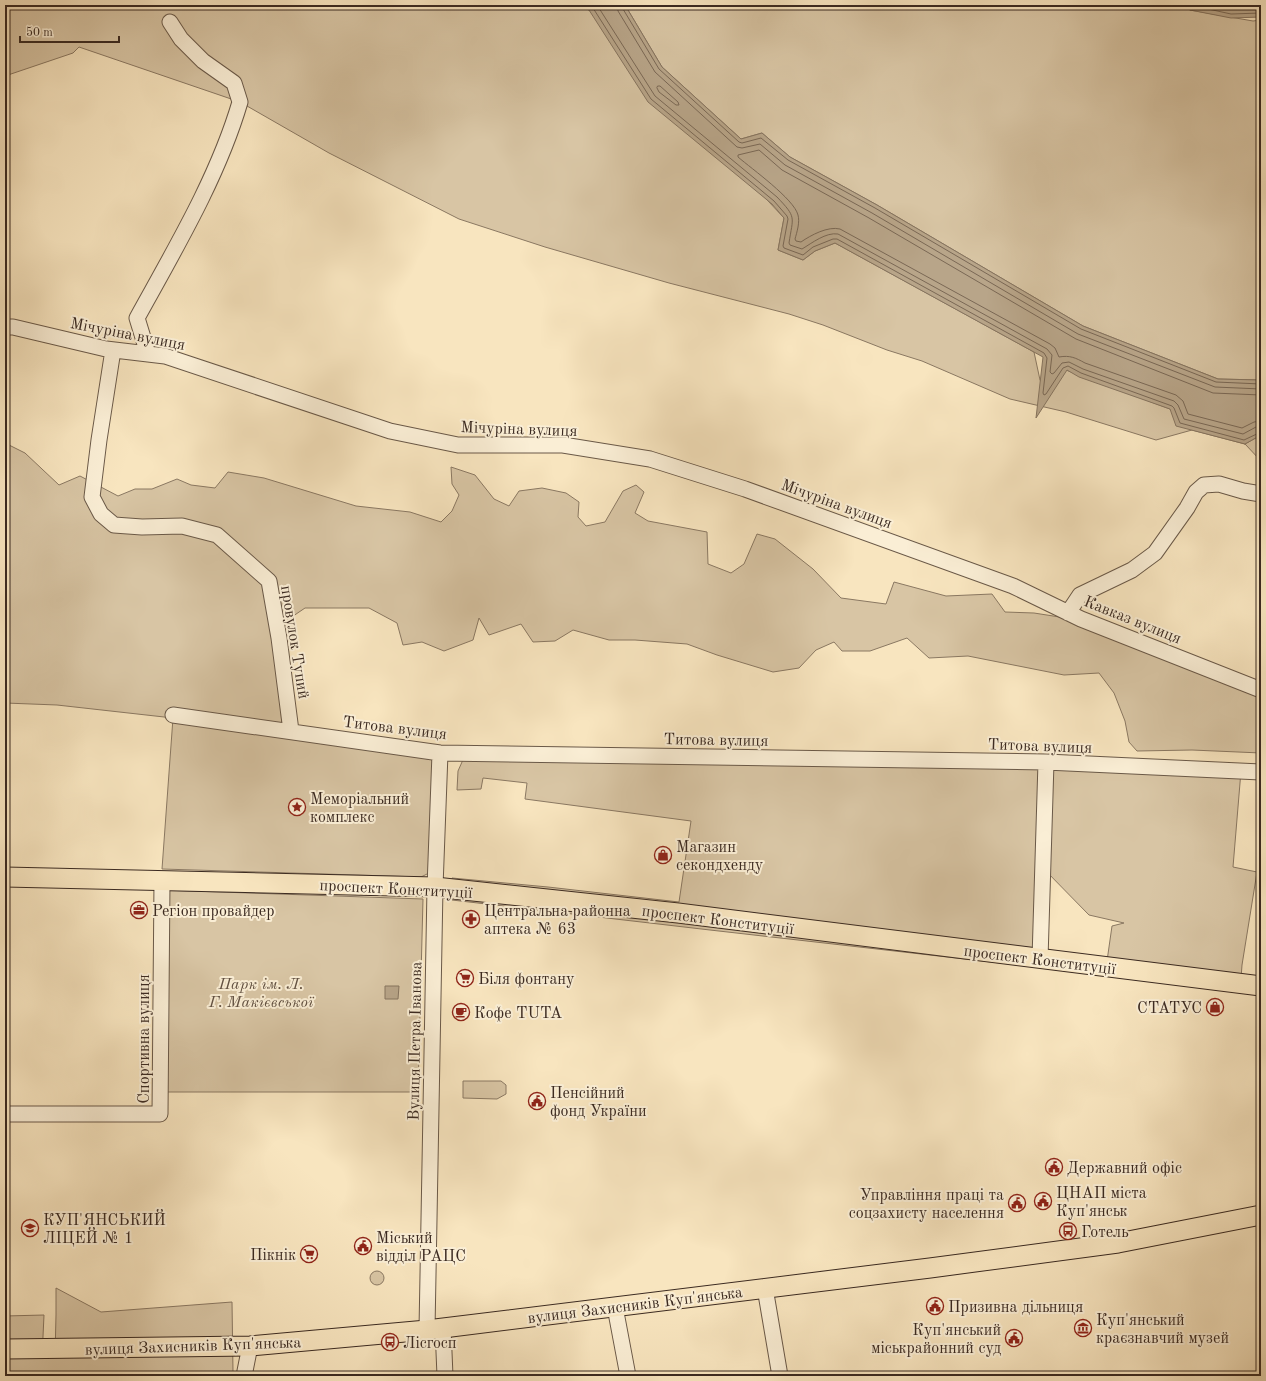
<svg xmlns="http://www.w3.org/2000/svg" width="1266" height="1381" font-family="'Old Standard TT',serif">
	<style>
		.green { fill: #d8c5a4; stroke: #8a7862 }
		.water { fill: #b8a589; stroke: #86745f }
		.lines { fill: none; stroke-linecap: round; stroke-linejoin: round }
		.shore { stroke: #7a6855; stroke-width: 1 }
		.minor-casing { stroke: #6a5948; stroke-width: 17 }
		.major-casing { stroke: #3b2a21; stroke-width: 21 }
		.minor { stroke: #faeed5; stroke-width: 15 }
		.major { stroke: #f8e5bf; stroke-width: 19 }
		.labels { text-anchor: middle; stroke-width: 4; stroke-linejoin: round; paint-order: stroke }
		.street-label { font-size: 16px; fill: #3b2a21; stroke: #faeed5 }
		.poi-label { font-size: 16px; fill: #3b2a21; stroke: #faeed5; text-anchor: start }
		.park-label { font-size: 16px; font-style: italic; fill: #625142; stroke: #faeed5 }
	</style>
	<rect width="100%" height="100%" fill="#f8e5bf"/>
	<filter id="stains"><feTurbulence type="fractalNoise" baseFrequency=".005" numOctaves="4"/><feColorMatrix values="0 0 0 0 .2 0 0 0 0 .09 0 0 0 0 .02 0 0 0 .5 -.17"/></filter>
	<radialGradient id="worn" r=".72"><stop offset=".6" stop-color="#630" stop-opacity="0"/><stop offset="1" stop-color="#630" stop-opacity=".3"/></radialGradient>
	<path class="green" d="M5,5H579L589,10L784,218L778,250L803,260L815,251L835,243L1034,352L1040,380L1047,390L1066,370L1170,409L1245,444L1261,435V461L1245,444L1192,430L1156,440L1066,412L1010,399L922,361L887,350L823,325L789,314L669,283L545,247L459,219L329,153L240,102L79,47L73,53L5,76Z
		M625,5H1183L1190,10L1253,21L1261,20V380L1218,379L1083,326L877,205L790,157L762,133L741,139L662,67Z
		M5,443L25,453L59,485L80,476L118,496L135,489H152L177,479L191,485L215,488L228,472L264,478L356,506L410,512L441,522L452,511L459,495L452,484L451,467L475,475L494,499L509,506L519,491L542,488L566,493L579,502L578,517L586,526L605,522L623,491L636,485L644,492L635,513L648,521L707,532L708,564L731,573L744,564L757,534L775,539L813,569L841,598L886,604L894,582L946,596L992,594L1005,612L1034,613L1085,621L1261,690V753L1192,750L1137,751L1129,742L1125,721L1114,693L1099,673L1064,675L968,656L929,658L907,638L870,651H842L834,642L816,650L799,668L773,672L717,655L687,644L635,640H609L573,630L555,641L533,642L521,624L489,635L479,618L473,640L444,651L422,642L403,645L397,623L369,608H305L277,627L282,730L433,760L429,873L421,877L162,869L173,718L57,705L5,703Z
		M466,753L1241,771L1233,867L1257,872L1242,965L1240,992L1105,975L1112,926L1124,923L1089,915L1043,868L1035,967L710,930L452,900V878L548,887L679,902L691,821L525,799L527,783L483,778L481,789L457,790L458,771Z
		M162,890L423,899L418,1092H160Z
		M463,1081H501L506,1085V1094L497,1099L463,1098Z
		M370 1278a7 7 0 1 1 14 0a7 7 0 1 1-14 0Z
		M56,1288L101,1312L232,1302L233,1372L5,1375V1316L44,1315L42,1358L55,1357L56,1315Z"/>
	<path class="water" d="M579,5H625L662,67L741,139L762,133L790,157L877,205L1083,326L1218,379L1261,380V435L1245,444L1176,426L1170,409L1079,377L1067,370L1036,418L1043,357L835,243L815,251L803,260L778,250L784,218L772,204L648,102L589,10Z
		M1183,5H1261V17L1231,18L1190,10Z
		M385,986H399L398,999H385Z"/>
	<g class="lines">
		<path class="shore" d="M588,5L593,8L651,99L774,201L787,216L788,219L783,246L784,248L803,255L813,247L833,239H837L1044,353L1047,358L1043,393L1044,395L1046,394L1063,368L1068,366L1081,373L1172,406L1174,408L1180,423L1244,440L1261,432
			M597,5L655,96L777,197C797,218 793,216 789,243L790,245L802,249C812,243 826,232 838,234L1047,349L1052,355L1050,372L1052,374L1054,373L1062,363L1069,362L1083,369L1174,401L1178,405L1184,419L1243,434L1256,427H1261
			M617,5L618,11L655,72L737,147L742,148L760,144L785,165L872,213L1078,334L1215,387L1261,389
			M622,5L623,9L659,69L739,142L742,143L761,138L788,160L875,208L1081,329L1216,382L1261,384
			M1190,5L1231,14L1261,13
			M1212,5L1232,9L1261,8
			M658,86H660L678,102L679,105H676L659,92L657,88Z
			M1261,395L1213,393L1076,339L869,218L782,170L759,150L738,155V157C752,169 794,199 798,215C800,222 797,232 795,239L796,241L801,242C811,235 828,226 840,229L1050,344L1055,348L1059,357C1070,355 1076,358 1085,363L1176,395L1183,401L1188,414L1242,428L1254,422L1261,421"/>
		<g class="minor-casing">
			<path id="minor" d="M5,327H13L106,349L165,356L390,431L458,445H563L650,459L745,489L1013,586L1081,619L1261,690
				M113,350L99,440L92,497L101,514L114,525L142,527L182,526L217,535L269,581L279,638L291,731
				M148,354L137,318C175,249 218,177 240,102L234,83L203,61L181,39L170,22
				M1068,613L1080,595L1132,570L1155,553L1187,508L1196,492L1204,485L1219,484L1243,491L1261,494
				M173,715L440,753L1046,762L1261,772
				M1040,959L1046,762
				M5,1114H160L162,881
				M765,1288L780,1376
				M615,1307L628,1376
				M443,1328L445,1376
				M427,1330L435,887L440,753
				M244,1376L250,1346"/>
		</g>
		<g class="major-casing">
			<path id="major" d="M5,877L435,887L678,913L1261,986
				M5,1349L250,1346L427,1330L930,1268L1118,1243L1261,1215"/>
		</g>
		<use href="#minor" class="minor"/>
		<use href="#major" class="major"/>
	</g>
	<defs>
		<g id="sight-ring" transform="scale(0.9)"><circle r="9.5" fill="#faeed5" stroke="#8f2418" stroke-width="1.5"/><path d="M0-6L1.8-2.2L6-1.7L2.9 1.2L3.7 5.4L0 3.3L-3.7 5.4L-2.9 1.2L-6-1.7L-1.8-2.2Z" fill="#8f2418"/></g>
		<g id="shop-ring" transform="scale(0.9)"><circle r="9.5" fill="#faeed5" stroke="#8f2418" stroke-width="1.5"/><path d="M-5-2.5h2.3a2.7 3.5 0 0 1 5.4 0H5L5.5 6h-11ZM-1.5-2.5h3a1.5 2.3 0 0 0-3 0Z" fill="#8f2418"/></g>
		<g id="office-ring" transform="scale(0.9)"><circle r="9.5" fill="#faeed5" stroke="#8f2418" stroke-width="1.5"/><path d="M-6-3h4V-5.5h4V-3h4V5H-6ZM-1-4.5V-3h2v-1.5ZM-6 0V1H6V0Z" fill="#8f2418"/></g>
		<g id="pharmacy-ring" transform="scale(0.9)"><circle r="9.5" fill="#faeed5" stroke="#8f2418" stroke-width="1.5"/><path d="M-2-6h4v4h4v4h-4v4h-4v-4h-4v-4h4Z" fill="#8f2418"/></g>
		<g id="supermarket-ring" transform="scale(0.9)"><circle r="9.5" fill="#faeed5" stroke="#8f2418" stroke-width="1.5"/><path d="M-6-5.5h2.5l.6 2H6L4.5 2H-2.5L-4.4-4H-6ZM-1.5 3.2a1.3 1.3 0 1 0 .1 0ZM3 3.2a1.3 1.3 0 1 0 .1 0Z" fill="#8f2418"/></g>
		<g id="cafe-ring" transform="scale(0.9)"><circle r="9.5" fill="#faeed5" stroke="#8f2418" stroke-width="1.5"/><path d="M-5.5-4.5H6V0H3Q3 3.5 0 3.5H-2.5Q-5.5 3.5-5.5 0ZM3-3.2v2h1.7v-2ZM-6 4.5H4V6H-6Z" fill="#8f2418"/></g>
		<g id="civic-ring" transform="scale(0.9)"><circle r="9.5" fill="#faeed5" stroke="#8f2418" stroke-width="1.5"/><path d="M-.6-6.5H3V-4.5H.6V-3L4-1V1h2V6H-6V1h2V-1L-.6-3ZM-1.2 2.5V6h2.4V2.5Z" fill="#8f2418"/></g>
		<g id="school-ring" transform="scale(0.9)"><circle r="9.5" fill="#faeed5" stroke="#8f2418" stroke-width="1.5"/><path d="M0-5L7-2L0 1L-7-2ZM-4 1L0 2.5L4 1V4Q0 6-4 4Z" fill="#8f2418"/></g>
		<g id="bus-ring" transform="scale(0.9)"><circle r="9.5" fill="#faeed5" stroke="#8f2418" stroke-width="1.5"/><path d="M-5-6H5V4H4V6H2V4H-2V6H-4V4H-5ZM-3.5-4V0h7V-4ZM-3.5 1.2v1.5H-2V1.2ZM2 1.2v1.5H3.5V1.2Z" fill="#8f2418"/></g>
		<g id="museum-ring" transform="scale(0.9)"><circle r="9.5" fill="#faeed5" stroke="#8f2418" stroke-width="1.5"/><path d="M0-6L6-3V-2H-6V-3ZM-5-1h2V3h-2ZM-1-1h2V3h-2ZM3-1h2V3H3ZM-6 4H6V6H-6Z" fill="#8f2418"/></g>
	</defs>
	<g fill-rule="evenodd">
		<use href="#sight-ring" x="297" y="807"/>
		<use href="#shop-ring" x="663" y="855"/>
		<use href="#office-ring" x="139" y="910"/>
		<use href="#pharmacy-ring" x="471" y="919"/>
		<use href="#supermarket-ring" x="465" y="978"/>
		<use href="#shop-ring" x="1215" y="1007"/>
		<use href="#cafe-ring" x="461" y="1012"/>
		<use href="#civic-ring" x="537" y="1101"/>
		<use href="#civic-ring" x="1054" y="1167"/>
		<use href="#civic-ring" x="1043" y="1201"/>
		<use href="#civic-ring" x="1017" y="1203"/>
		<use href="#school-ring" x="30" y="1228"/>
		<use href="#bus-ring" x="1068" y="1231"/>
		<use href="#civic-ring" x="363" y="1246"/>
		<use href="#supermarket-ring" x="309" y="1254"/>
		<use href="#civic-ring" x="935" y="1306"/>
		<use href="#museum-ring" x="1083" y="1328"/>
		<use href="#civic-ring" x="1014" y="1338"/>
		<use href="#bus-ring" x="390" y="1342"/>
	</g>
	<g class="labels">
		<g class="street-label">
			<text transform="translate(128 333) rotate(11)" y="6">Мічуріна вулиця</text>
			<text transform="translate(519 428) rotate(2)" y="6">Мічуріна вулиця</text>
			<text transform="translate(837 503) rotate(20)" y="6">Мічуріна вулиця</text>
			<text transform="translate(1133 619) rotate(22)" y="6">Кавказ вулиця</text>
			<text transform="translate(296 642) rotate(81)" y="6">провулок Тупий</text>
			<text transform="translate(395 727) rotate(7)" y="6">Титова вулиця</text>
			<text transform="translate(716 739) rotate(1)" y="6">Титова вулиця</text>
			<text transform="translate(1040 745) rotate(2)" y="6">Титова вулиця</text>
			<text transform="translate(396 888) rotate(3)" y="6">проспект Конституції</text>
			<text transform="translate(718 919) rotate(7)" y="6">проспект Конституції</text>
			<text transform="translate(1040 959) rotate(7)" y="6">проспект Конституції</text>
			<text transform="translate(143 1039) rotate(-90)" y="6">Спортивна вулиця</text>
			<text transform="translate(414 1041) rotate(-89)" y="6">Вулиця Петра Іванова</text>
			<text transform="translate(635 1304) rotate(-7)" y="6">вулиця Захисників Куп'янська</text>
			<text transform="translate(193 1345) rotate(-2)" y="6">вулиця Захисників Куп'янська</text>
		</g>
		<g class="poi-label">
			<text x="310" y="804">Меморіальний<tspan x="310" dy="18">комплекс</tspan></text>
			<text x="676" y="852">Магазин<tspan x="676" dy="18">секондхенду</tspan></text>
			<text x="152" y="916">Регіон провайдер</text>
			<text x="484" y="916">Центральна районна<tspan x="484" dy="18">аптека № 63</tspan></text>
			<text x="478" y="984">Біля фонтану</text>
			<text x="1202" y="1013" text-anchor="end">СТАТУС</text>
			<text x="474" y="1018">Кофе TUTA</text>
			<text x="550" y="1098">Пенсійний<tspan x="550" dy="18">фонд України</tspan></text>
			<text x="1067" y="1173">Державний офіс</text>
			<text x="1056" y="1198">ЦНАП міста<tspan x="1056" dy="18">Куп'янськ</tspan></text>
			<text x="1004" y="1200" text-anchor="end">Управління праці та<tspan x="1004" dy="18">соцзахисту населення</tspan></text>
			<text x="43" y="1225">КУП'ЯНСЬКИЙ<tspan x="43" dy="18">ЛІЦЕЙ № 1</tspan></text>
			<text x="1081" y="1237">Готель</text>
			<text x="376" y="1243">Міський<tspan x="376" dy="18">відділ РАЦС</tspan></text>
			<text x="296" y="1260" text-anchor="end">Пікнік</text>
			<text x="948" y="1312">Призивна дільниця</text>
			<text x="1096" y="1325">Куп'янський<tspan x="1096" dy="18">краєзнавчий музей</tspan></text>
			<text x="1001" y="1335" text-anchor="end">Куп'янський<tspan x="1001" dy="18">міськрайонний суд</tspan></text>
			<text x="403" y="1348">Лісгосп</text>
		</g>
		<g class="park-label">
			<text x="261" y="989">Парк ім. Л.<tspan x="261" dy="18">Г. Макієвської</tspan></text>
		</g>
	</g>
	<rect width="1266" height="1381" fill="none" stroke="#f8e5bf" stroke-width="20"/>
	<rect x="6" y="6" width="1254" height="1369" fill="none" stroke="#3b2a21" stroke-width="2"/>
	<rect x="10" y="10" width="1246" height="1361" fill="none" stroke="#3b2a21"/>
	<path d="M20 36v6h99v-6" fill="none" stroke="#3b2a21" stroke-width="2"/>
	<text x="26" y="36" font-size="12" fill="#3b2a21" stroke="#faeed5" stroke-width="3" paint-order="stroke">50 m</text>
	<rect width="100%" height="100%" filter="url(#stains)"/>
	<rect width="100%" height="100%" fill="url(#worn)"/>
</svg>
